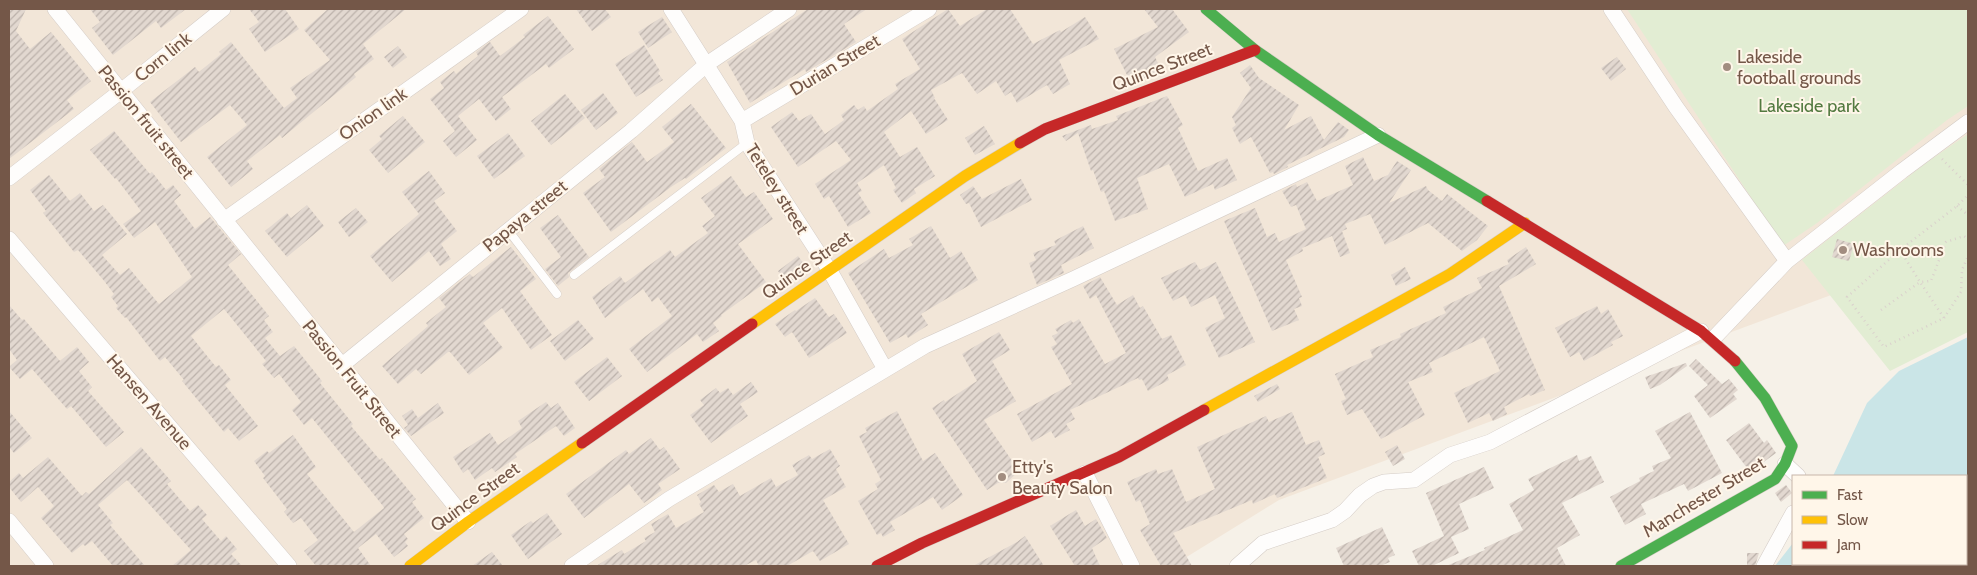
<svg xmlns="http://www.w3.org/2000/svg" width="1977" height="575" font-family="Cabin,sans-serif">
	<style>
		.residential { fill: #f2e6d8 }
		.park { fill: #e2edd3 }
		.water { fill: #cae5e7 }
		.building { fill: url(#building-hatch) }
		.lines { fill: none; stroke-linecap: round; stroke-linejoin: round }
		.lane-casing { stroke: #d4ccc6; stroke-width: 9 }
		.street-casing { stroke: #d4ccc6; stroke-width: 16 }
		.fast-casing { stroke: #d5ccc5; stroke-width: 12 }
		.slow-casing { stroke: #d5ccc5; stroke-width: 12 }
		.jam-casing { stroke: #d5ccc5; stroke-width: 12 }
		.path { stroke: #dad1cc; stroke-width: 2.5; stroke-dasharray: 1 4; stroke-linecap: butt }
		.lane { stroke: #fefdfc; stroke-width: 8 }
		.street { stroke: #fefdfc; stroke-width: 15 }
		.fast { stroke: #4caf50; stroke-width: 11 }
		.slow { stroke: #ffc107; stroke-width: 11 }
		.jam { stroke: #c62828; stroke-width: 11 }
		.poi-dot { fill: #a28d80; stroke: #fff6e9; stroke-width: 2 }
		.labels { text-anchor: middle; stroke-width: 4; stroke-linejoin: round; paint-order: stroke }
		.street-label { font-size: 18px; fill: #745748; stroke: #fff6e9 }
		.poi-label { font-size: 18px; fill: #745748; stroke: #fff6e9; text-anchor: start }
		.park-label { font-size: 18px; fill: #537a40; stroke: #fff6e9 }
	</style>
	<defs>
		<pattern id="building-hatch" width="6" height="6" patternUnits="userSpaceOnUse" patternTransform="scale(1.25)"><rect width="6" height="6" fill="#e2d8d0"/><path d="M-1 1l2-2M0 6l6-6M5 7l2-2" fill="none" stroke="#bcb2ab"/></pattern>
	</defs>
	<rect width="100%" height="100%" fill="#f6f1e8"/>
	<path class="residential" d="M9,9H1968V203L1885,275L1279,500L1172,566H9Z"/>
	<path class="park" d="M1627,9H1968V106L1947,120L1817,223L1783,246Z
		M1968,134V332L1890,371L1802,260L1926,163Z"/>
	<path class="water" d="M1968,337V566H1775L1793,543V564H1966V476H1833L1867,403L1899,371Z"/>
	<path class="building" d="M9,9H26L16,31L30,49L51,32L91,81L67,100L74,109L9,159Z
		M90,9H186L161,28L156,21L113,55L92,28L100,22Z
		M249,9H285L299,29L265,52L249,29L259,22Z
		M328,9H406L363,44L374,59L354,74L356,77L282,138L280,135L247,161L253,169L231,187L207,157L247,125L230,105L181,142L150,102L195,67L199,72L221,54L219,52L231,42L284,108L297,98L290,88L330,60L304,30Z
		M576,9H605L611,17L592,31Z
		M808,9H867L844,24L856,42L806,72L805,69L750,103L727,62Z
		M948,9L960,26L987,9H1010L1033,44L1060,30L1061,32L1085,17L1099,39L1059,60L1070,84L1053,94L1047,85L1017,103L1011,92L1005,96L996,81L977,94L962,73L931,90L935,98H934L948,120L926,134L911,111L884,132L900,157L917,147L935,176L914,189L916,193L902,203L893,190L896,188L884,165L857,183L862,191L858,193L871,213L848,227L829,196L824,199L815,184L851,160L836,141L798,167L771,127L792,112L799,121L811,114L825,134L844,120L841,115L854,105L858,110L864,106L867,111L898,89L895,84L920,69L902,39Z
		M1144,9H1172L1189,32L1155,57L1161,69L1156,72V74L1131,83L1114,49L1158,27Z
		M548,16L574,49L549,68L546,64L502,97L511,109L496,121L479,99L458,116L477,140L456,157L443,141L455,131L430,99L444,88L440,82L454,71L456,74L478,56L476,52L490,42L500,56L525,37L523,35Z
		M662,17L672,32L648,48L638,32Z
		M644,45L660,71L658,73L663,80L636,97L615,64Z
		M398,46L407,57L393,68L384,57Z
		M1617,57L1626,69L1611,81L1601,68Z
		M1250,65L1259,78L1299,105L1284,130L1311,116L1324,140L1338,122L1349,130L1344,137L1287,165L1288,167L1274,174L1273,172L1270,173L1251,137L1240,144L1232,128L1236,125L1232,117L1251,88L1240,73Z
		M603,93L618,113L596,130L581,110Z
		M565,94L585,118L551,145L531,121Z
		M1167,96L1183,125L1178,128L1198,171L1227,158L1237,180L1215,190L1213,184L1185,197L1169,164L1137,178L1148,209L1115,221L1104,191L1101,192L1093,170L1091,171L1078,133L1066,141L1062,136L1091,125L1092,129L1118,120L1116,116Z
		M691,104L726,148L686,179L685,178L671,187L611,232L583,193L605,177L599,169L632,142L647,162L674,142L662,127Z
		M403,116L425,142L388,173L369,150L382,139L379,136Z
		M984,126L995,144L975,155L965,138Z
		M114,131L150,174L152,172L166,190L173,185L181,195L174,201L195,229L210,217L241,254L228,265L269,316L264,320L273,332L265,338L280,356L294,346L322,381L320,383L353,424L351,426L380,460L382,458L416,499L412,502L424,518L404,534L408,539L405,542L408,546L394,557L376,534L358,548L371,566H316L304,551L318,540L301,518L293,523L284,512L287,509L263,478L265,476L254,461L267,451L269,453L293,435L316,467L307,474L354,532L384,508L383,506L312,418L304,425L292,410L301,402L279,374L274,378L262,364L266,361L224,309L191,336L216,367L219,365L231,380L225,385L258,426L239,441L228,428L224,432L182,381L184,380L165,357L160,361L126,317L125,318L116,308L118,306L111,297L114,294L105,282L78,250L74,252L43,213L46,211L30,190L49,175L70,201L80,193L94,211L103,205L127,234L102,255L120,275L129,268L159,304L192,277L155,222L134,238L123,224L141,211L116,178L115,179L90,150Z
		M508,133L525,156L494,179L477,156Z
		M1363,157L1374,181L1388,175L1397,161L1411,170L1389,203L1426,186L1428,190L1442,201L1447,194L1488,226L1477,240L1462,251L1428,223L1385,245L1370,214L1345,224L1347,229L1342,231L1350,253L1340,257L1332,236L1302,248L1303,251L1286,260L1302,297L1299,298L1302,306L1294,309L1299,320L1272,331L1224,221L1255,208L1267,237L1275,233L1279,242L1306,229L1296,205L1291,207L1282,191L1296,184L1297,187L1307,182L1317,201L1353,185L1345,166Z
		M429,171L445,193L434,201L457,231L441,244L451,259L440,266L429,251L392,282L370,256L419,214L402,192Z
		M731,176L746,197L754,192L773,219L738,244L766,282L721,315L722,316L713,323L719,331L703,342L697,334L647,372L629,349L672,316L658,297L652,302L643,289L605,318L592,297L620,276L625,283L670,250L675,257L708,233L702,226L715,216L701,198Z
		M1021,179L1032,200L981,227L969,203L966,204L960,195L973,186L982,199Z
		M307,205L324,226L287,257L265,231L287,213L291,218Z
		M356,208L368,222L349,237L338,222Z
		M558,215L589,257L571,271L568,273L569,277L558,286L545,269L561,257L540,228Z
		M931,226L950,258L961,251L978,280L921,314L928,325L908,338L906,334L890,343L848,273L884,249L889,258L913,245L909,239Z
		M1083,226L1094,248L1061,265L1064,273L1037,285L1029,263L1036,260L1033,253L1056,245L1054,241Z
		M1837,239L1854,244L1849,261L1832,257Z
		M511,247L536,279L520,291L552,335L531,350L502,308L483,323L503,348L469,375L450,352H448L421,374L416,369L398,384L382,366L428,326L426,323L446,307L439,298L470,274L473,277Z
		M1526,247L1536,264L1499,286L1545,390L1530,396L1529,394L1504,407L1507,414L1493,421L1489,413L1468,423L1454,393L1500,371L1484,337L1429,363L1433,372L1408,382L1425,415L1381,439L1362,409L1347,415L1341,401L1346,399L1335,374L1373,357L1370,350L1401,337L1400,334L1446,313L1443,307L1482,288L1477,278L1509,264L1507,260Z
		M798,256L808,269L787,284L778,271Z
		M1195,262L1200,270L1216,262L1255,342L1219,358L1205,328L1225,318L1215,295L1191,307L1185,295L1173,301L1161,278Z
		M1405,267L1411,279L1396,286L1391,275Z
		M1100,277L1117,305L1133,295L1140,308L1143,306L1162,339L1171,335L1186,365L1167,375L1169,380L1148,391L1142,379L1139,380L1138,378L1070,410L1075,419L1066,424L1070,430L1055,438L1051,431L1032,442L1017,414L1072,384L1051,347L1057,344L1052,336L1058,333L1055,329L1071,320L1073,323L1079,319L1105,364L1126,353L1096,295L1090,299L1083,286Z
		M815,298L829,317L834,314L847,333L809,358L792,332L785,337L775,324L795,310L796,311Z
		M9,305L22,320L24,319L60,361L77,347L89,362L79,371L92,387L88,391L124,432L106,447L71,406L67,409L32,369L20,379L9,367L17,360L9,349Z
		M1597,306L1601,314L1608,309L1623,336L1611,342L1613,345L1584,361L1579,352L1570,357L1555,328Z
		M578,320L594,339L565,361L550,341Z
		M999,332L1010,350L992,361L1016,401L984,420L1019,471L1006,483H998L987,490L932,408L944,400L945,402L977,381L962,354Z
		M607,357L622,376L589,401L574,382Z
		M1696,359L1722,384L1729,379L1738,390L1733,394L1737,399L1710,418L1694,396L1708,385L1689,366Z
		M1686,363L1687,366L1660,385L1650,389L1645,377Z
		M751,382L758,392L740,404L748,416L711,443L690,415L704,405L700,400L716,388L720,393L728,388L733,395Z
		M1277,384L1280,389L1258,402L1254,396Z
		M546,402L551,408L558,403L575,428L564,436L556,426L515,454L517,457L495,472L492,468L475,480L468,469L463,473L453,457L490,433L498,445L522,428L518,421Z
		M438,403L444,413L411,436L404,428L408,425L402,416L412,409L418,418Z
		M9,411L32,438L14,453L9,447Z
		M897,411L923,461L935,453L963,495L942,510L933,497L890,522L895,530L883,537L881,533L877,535L858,501L878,489L875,484L881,480L859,436L867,432L865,428Z
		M1292,412L1306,445L1319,440L1325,454L1318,457L1327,478L1277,498L1275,494L1253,504L1252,500L1173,533L1192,566H1161L1140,530L1150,524L1140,500L1136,502L1127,482L1156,469L1158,474L1172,469L1186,502L1215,489L1197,447L1266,416L1269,422Z
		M1690,412L1722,473L1688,491L1684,484L1641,504L1646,514L1625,525L1610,497L1640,481L1639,478L1654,471L1652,466L1671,458L1655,431Z
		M1749,423L1764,443L1767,440L1776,453L1750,472L1726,440Z
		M651,438L660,450L664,447L680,469L658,484L662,490L644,503L629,484L584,518L566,494L626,450L629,454Z
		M1397,445L1405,459L1393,466L1385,452Z
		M141,447L171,481L167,484L190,511L198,505L207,515L202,519L221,541L226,536L237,549L231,554L242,566H172L191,550L127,480L98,505L113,523L110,525L145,566H113L92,541L85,546L83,544L72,553L41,518L54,506L38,487L21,502L9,487V482L19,473L23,478L48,457L82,496L86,492L89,494Z
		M830,449L840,466L836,469L846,487L823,500L849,544L820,561L813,551L787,566H759L756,560L744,566H596L622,550L624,554L646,541L644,538L655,532L651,524L668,514L676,528L704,512L699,504L701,502L697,495L714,485L719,492L733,484L740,496L771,478L776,487L798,475L792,465L809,455L812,459Z
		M1577,455L1579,461L1591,456L1604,482L1562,503L1580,535L1557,548L1566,566H1446L1485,550L1484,548L1523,530L1509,504L1534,490L1528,479Z
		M1484,467L1494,488L1459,504L1469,529L1451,537L1459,553L1432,566H1419L1412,551L1444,536L1426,493Z
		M1786,485L1792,493L1781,502L1775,493Z
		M1076,510L1085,526L1096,519L1107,538L1092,548L1100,566H1075L1050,526Z
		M547,513L562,534L528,559L511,535L531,521L533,523Z
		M1382,527L1395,555L1388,558L1390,562L1380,566H1344L1336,548Z
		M1025,536L1044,566H973L1017,542Z
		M492,552L503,566H472Z
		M1747,553H1759L1755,566H1747Z"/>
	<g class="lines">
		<g class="lane-casing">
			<path id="lane" d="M508,230L557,294
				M574,275L747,143"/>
		</g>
		<g class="street-casing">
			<path id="street" d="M55,9L468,522
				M671,9L742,121L747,143L830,271L885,369
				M1611,9L1676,107L1787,261
				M742,121L929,9
				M9,178L121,91L223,9
				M224,220L521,9
				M9,239L289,566
				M1713,339L1787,261L1902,171L1968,122
				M341,366L631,131L707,64L789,9
				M1785,464L1798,476
				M1085,473L1132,566
				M9,521L46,566
				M572,566L669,499L925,346L1073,279L1378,135
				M1237,566L1263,543L1332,520L1345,511L1360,495L1373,486L1384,482L1414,480L1450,455L1490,442L1701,331
				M1764,566L1793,513"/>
		</g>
		<g class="fast-casing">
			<path id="fast" d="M1206,9L1255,50L1378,135L1487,201
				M1621,566L1775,479L1785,464L1792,446L1765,398L1735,361"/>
		</g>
		<g class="slow-casing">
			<path id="slow" d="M752,324L965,176L1020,143
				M1204,410L1450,274L1525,223
				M410,566L468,522L582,443"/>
		</g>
		<g class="jam-casing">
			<path id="jam" d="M1020,143L1045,129L1255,50
				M1487,201L1701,331L1735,361
				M582,443L752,324
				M877,566L922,543L1119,457L1204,410"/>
		</g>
		<path class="path" d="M1942,159L1968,185
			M1957,206L1968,215
			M1900,250L1920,282L1931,281L1946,242L1964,236L1968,239
			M1881,310L1920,282L1944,318L1884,347L1847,297L1900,250L1957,206L1968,195
			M1944,318L1961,292L1962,270L1968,256"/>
		<use href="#lane" class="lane"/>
		<use href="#street" class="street"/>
		<use href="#fast" class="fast"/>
		<use href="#slow" class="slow"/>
		<use href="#jam" class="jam"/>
	</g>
	<g class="poi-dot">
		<circle cx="1727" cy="67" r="5"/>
		<circle cx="1843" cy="250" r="5"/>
		<circle cx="1002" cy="477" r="5"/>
	</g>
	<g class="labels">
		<g class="street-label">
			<text transform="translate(163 57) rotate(-39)" y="6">Corn link</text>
			<text transform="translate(835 65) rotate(-31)" y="6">Durian Street</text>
			<text transform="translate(1162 67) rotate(-21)" y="6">Quince Street</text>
			<text transform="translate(373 114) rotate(-35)" y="6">Onion link</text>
			<text transform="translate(146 122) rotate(51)" y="6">Passion fruit street</text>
			<text transform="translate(777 189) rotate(58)" y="6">Teteley street</text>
			<text transform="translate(525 216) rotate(-39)" y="6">Papaya street</text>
			<text transform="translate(807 265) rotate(-35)" y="6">Quince Street</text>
			<text transform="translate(352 379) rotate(51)" y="6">Passion Fruit Street</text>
			<text transform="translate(149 402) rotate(49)" y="6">Hansen Avenue</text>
			<text transform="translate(475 497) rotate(-36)" y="6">Quince Street</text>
			<text transform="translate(1704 497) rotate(-31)" y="6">Manchester Street</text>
		</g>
		<g class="poi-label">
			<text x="1737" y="63">Lakeside<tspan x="1737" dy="21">football grounds</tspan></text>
			<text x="1853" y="256">Washrooms</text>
			<text x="1012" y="473">Etty's<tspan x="1012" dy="21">Beauty Salon</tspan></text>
		</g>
		<g class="park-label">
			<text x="1809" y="112">Lakeside park</text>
		</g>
	</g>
	<rect width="1977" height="575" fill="none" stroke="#745748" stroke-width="20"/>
	<rect x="1792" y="475" width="175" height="90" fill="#fff6e9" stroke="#c7b6a9"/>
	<rect x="1802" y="491" width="25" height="8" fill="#4caf50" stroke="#c7b6a9"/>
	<text x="1837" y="500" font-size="15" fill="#745748">Fast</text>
	<rect x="1802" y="516" width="25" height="8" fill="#ffc107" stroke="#c7b6a9"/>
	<text x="1837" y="525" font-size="15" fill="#745748">Slow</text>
	<rect x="1802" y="541" width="25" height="8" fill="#c62828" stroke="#c7b6a9"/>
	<text x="1837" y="550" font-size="15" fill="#745748">Jam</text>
</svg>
